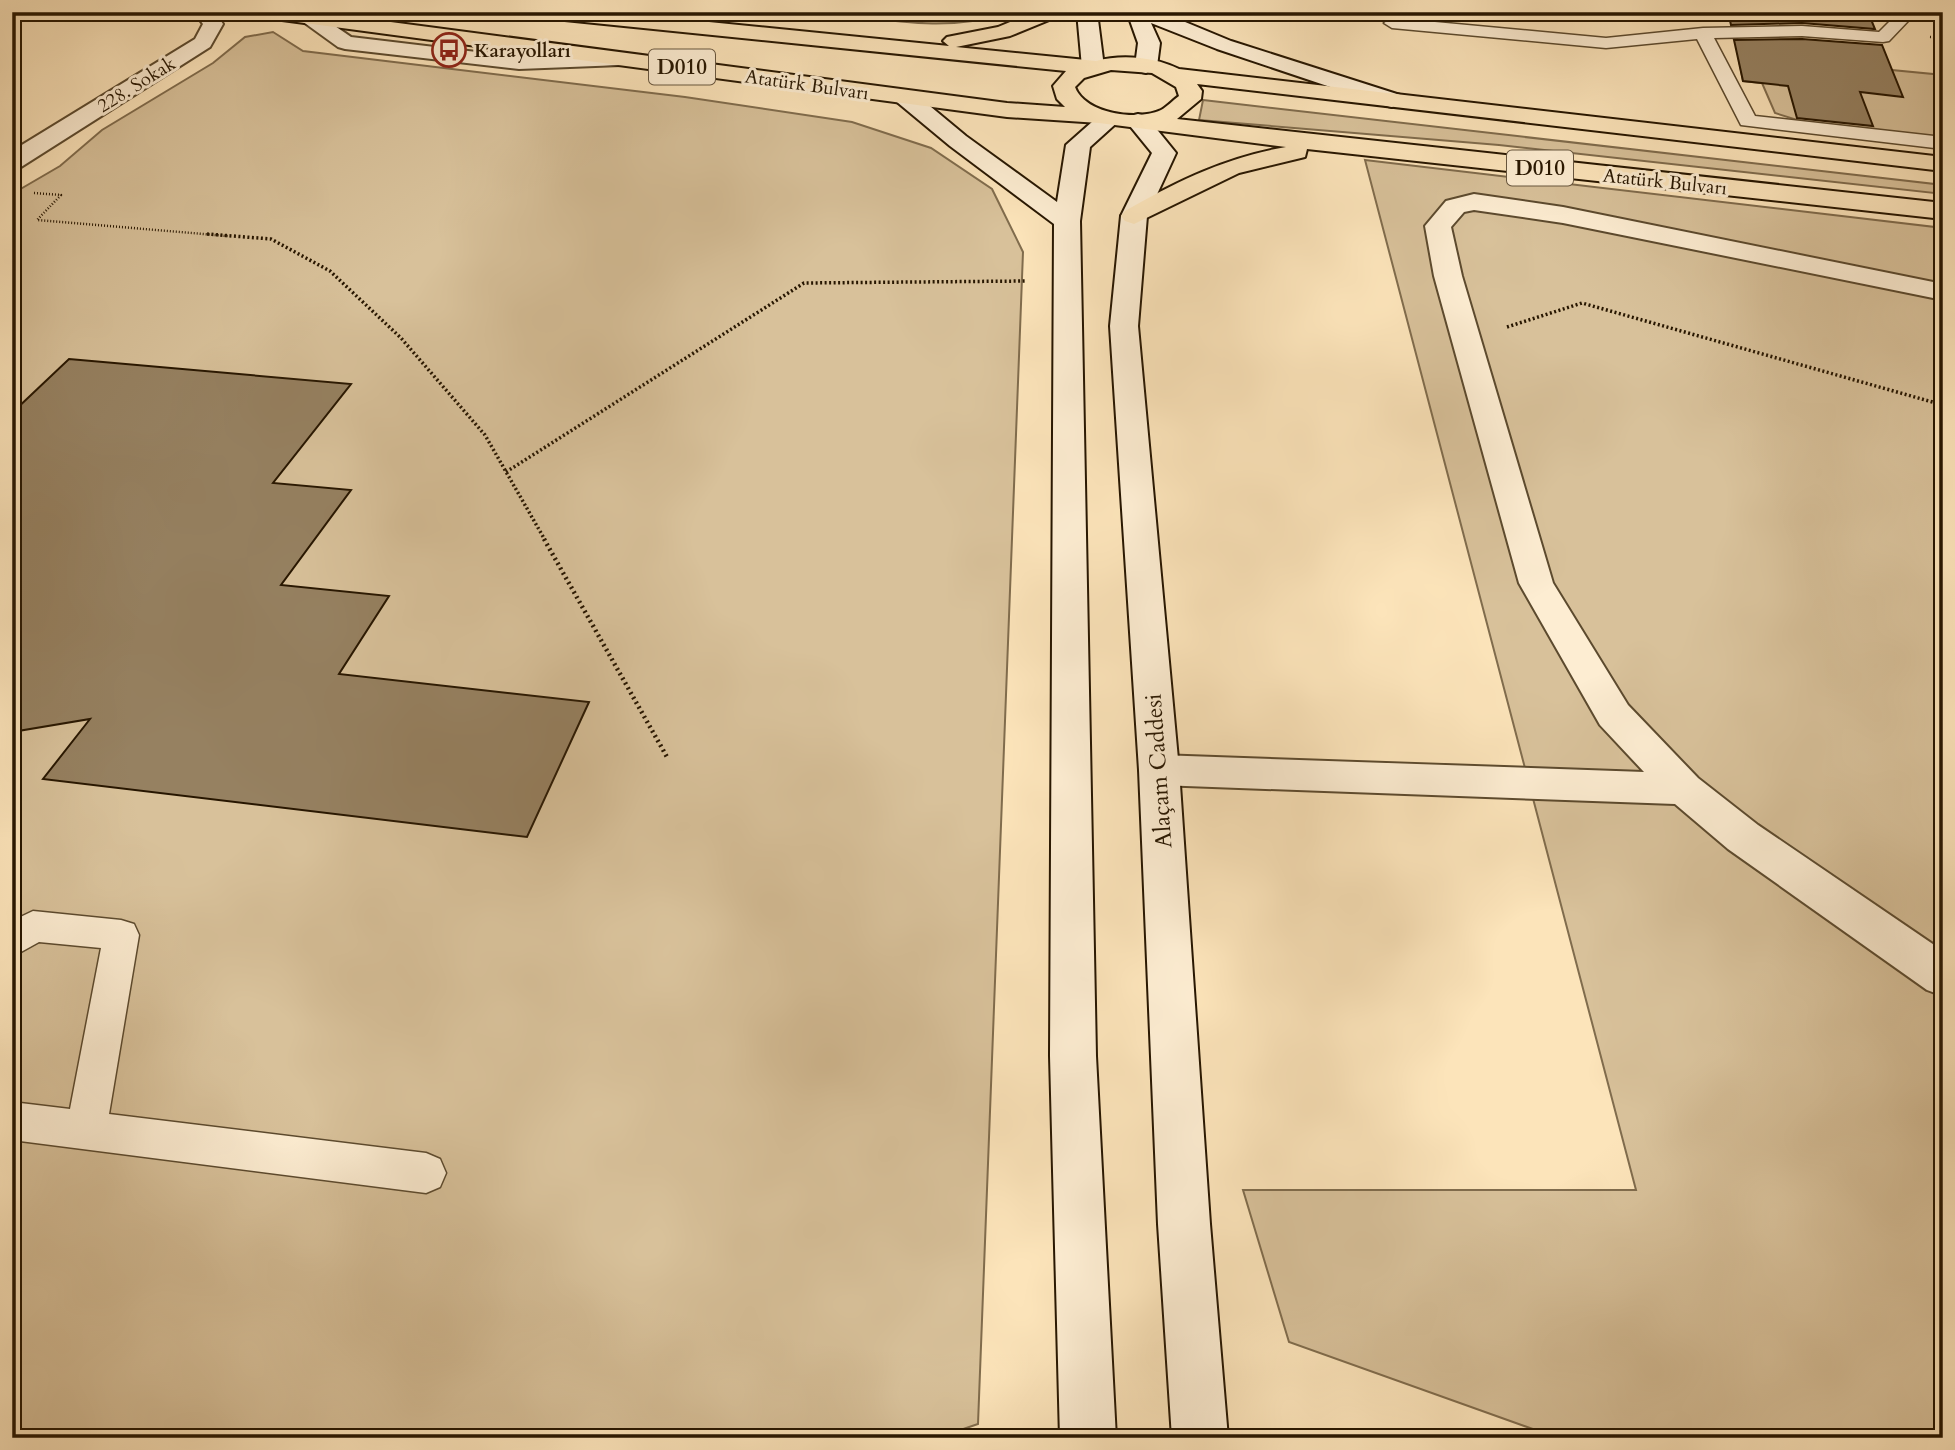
<svg xmlns="http://www.w3.org/2000/svg" width="1955" height="1450" font-family="Cardo,serif">
	<style>
		.green { fill: #d8c19a; stroke: #806c4d; stroke-width: 2 }
		.building { fill: #968161; stroke: #271600; stroke-width: 2 }
		.lines { fill: none; stroke-linecap: round; stroke-linejoin: round }
		.service-casing { stroke: #5c4a2e; stroke-width: 3 }
		.minor-casing { stroke: #5c4a2e; stroke-width: 4 }
		.secondary-casing { stroke: #271600; stroke-width: 4 }
		.trunk-casing { stroke: #271600; stroke-width: 4 }
		.path-far2 { stroke: #271600; stroke-width: 2.5; stroke-dasharray: 1 2; stroke-linecap: butt }
		.path-far1 { stroke: #271600; stroke-width: 3.5; stroke-dasharray: 2 2.5; stroke-linecap: butt }
		.path { stroke: #271600; stroke-width: 4.5; stroke-dasharray: 2 3.5; stroke-linecap: butt }
		.service { fill: #fdedd2; fill-rule: evenodd }
		.minor { fill: #fdedd2; fill-rule: evenodd }
		.secondary { fill: #fdedd2; fill-rule: evenodd }
		.trunk { fill: #fce4ba; fill-rule: evenodd }
		.labels { text-anchor: middle; stroke-width: 6; stroke-linejoin: round; paint-order: stroke }
		.far-poi-label { font-size: 19px; font-weight: bold; fill: #271600; stroke: #fdedd2; text-anchor: start }
		.far-street-label { font-size: 19px; fill: #271600; stroke: #fdedd2 }
		.shield { fill: #fdedd2; stroke: #67563f; stroke-width: 2 }
		.shield-label { font-size: 21px; font-weight: bold; fill: #271600 }
		.street-label { font-size: 23px; fill: #271600; stroke: #fdedd2 }
	</style>
	<rect width="100%" height="100%" fill="#fce4ba"/>
	<filter id="stains"><feTurbulence type="fractalNoise" baseFrequency=".00286" numOctaves="4"/><feColorMatrix values="0 0 0 0 .2 0 0 0 0 .09 0 0 0 0 .02 0 0 0 .5 -.17"/></filter>
	<radialGradient id="worn" r=".72"><stop offset=".6" stop-color="#630" stop-opacity="0"/><stop offset="1" stop-color="#630" stop-opacity=".3"/></radialGradient>
	<path class="green" d="M822,12H1008C947,34 885,19 822,12Z
		M273,32L303,51L685,97L852,122L931,148L992,189L1023,252L978,1424L937,1438H12V194L60,166L102,130L213,63L245,37Z
		M1738,55L1943,75V139L1810,124L1775,113L1762,83L1743,81Z
		M1203,100L1943,185V194L1499,145L1199,120Z
		M1365,160L1943,228V1438H1558L1289,1342L1243,1190H1636Z"/>
	<path class="building" d="M1728,12H1868L1875,29L1802,23L1731,25Z
		M1802,39L1882,45L1903,97L1860,92L1873,126L1797,118L1788,86L1743,81L1734,40Z
		M69,359L351,384L273,483L351,490L281,585L389,596L339,674L589,702L527,837L43,779L90,719L12,732V413Z"/>
	<g class="lines">
		<g class="service-casing">
			<path id="service" d="M1888,12H1904L1909,20L1889,41L1883,42L1802,36L1714,38L1755,116L1943,137V149L1741,125L1697,39L1606,48L1392,28L1384,23L1392,18L1606,38L1703,28L1802,26L1879,32L1892,19Z
				M33,911L121,920L134,924L139,935L109,1114L426,1153L440,1159L446,1173L440,1187L426,1193L12,1140V1102L70,1109L101,948L39,942L12,957V921Z"/>
		</g>
		<g class="minor-casing">
			<path id="minor" d="M194,12H215L223,24L210,47L21,167L12,169V151L195,39L203,24Z
				M302,13H316L351,37L519,57L621,53L632,59L621,65L519,69L345,49L338,47L302,21L299,17Z
				M1474,194L1563,207L1943,284V300L1563,223L1474,210L1464,212L1451,227L1462,276L1553,583L1628,705L1698,778L1758,825L1943,951V996L1927,990L1728,849L1675,804L1159,785L1145,781L1139,770L1145,759L1159,755L1644,772L1600,725L1519,583L1434,276L1425,226L1446,201Z"/>
		</g>
		<g class="secondary-casing">
			<path id="secondary" d="M1077,12H1097L1104,67L1101,72L1093,74L1082,67Z
				M1127,12H1161L1231,41L1400,95L1403,100L1392,107L1384,105L1217,49L1151,23L1160,43L1157,66L1146,73L1138,71L1135,66L1138,43Z
				M905,90L913,92L966,136L1057,202L1066,145L1101,114H1117L1121,119L1090,147L1080,221L1096,1056L1116,1438H1060L1050,1056L1054,224L950,146L897,102L894,97Z
				M1138,114L1146,116L1176,153L1147,216L1138,326L1179,770L1210,1224L1228,1438H1172L1158,1224L1139,770L1110,326L1121,216L1152,153L1126,121L1130,116Z"/>
		</g>
		<g class="trunk-casing">
			<path id="trunk" d="M257,12H315L1007,103L1065,107L1057,99L1053,86L1066,71L545,18L535,12H609L949,46L943,41L947,37L998,27L1034,12H1062L1059,16L1010,36L956,47L1096,61C1122,54 1155,57 1179,69L1943,157V171L1197,84L1202,91L1201,99L1177,119L1943,203V219L1307,149L1305,157L1239,173L1134,224L1125,221L1121,216L1125,211C1177,181 1227,157 1286,147L1099,123L1007,117L267,18ZM1111,70L1152,73L1176,87L1179,96C1173,100 1167,107 1161,110C1137,121 1085,114 1075,87L1084,78Z"/>
		</g>
		<path class="path-far2" d="M1930,37L1943,38
			M34,193L61,195L37,220L228,236"/>
		<path class="path-far1" d="M207,234L271,239L330,271L401,338L485,435L545,540
			M1507,327L1582,303L1943,405
			M506,472L804,283L1025,281"/>
		<path class="path" d="M544,539L667,757"/>
		<use href="#service" class="service"/>
		<use href="#minor" class="minor"/>
		<use href="#secondary" class="secondary"/>
		<use href="#trunk" class="trunk"/>
	</g>
	<defs>
		<g id="bus-ring" transform="scale(1.75)"><circle r="9.5" fill="#fdedd2" stroke="#8f2418" stroke-width="1.5"/><path d="M-5-6H5V4H4V6H2V4H-2V6H-4V4H-5ZM-3.5-4V0h7V-4ZM-3.5 1.2v1.5H-2V1.2ZM2 1.2v1.5H3.5V1.2Z" fill="#8f2418"/></g>
	</defs>
	<g fill-rule="evenodd">
		<use href="#bus-ring" x="449" y="50"/>
	</g>
	<g class="labels">
		<g class="far-poi-label">
			<text x="474" y="57">Karayolları</text>
		</g>
		<g class="far-street-label">
			<text transform="translate(136 84) rotate(-32)" y="7">228. Sokak</text>
			<text transform="translate(807 84) rotate(8)" y="7">Atatürk Bulvarı</text>
			<text transform="translate(1665 181) rotate(6)" y="7">Atatürk Bulvarı</text>
		</g>
		<g class="shield">
			<rect x="649" y="49.5" width="66" height="35" rx="5"/>
			<rect x="1507" y="150.5" width="66" height="35" rx="5"/>
		</g>
		<g class="shield-label">
			<text x="682" y="74">D010</text>
			<text x="1540" y="175">D010</text>
		</g>
		<g class="street-label">
			<text transform="translate(1158 771) rotate(-94)" y="8">Alaçam Caddesi</text>
		</g>
	</g>
	<rect width="1955" height="1450" fill="none" stroke="#fce4ba" stroke-width="42"/>
	<rect x="14" y="14" width="1927" height="1422" fill="none" stroke="#271600" stroke-width="3.5"/>
	<rect x="21" y="21" width="1913" height="1408" fill="none" stroke="#271600" stroke-width="2"/>
	<rect width="100%" height="100%" filter="url(#stains)"/>
	<rect width="100%" height="100%" fill="url(#worn)"/>
</svg>
